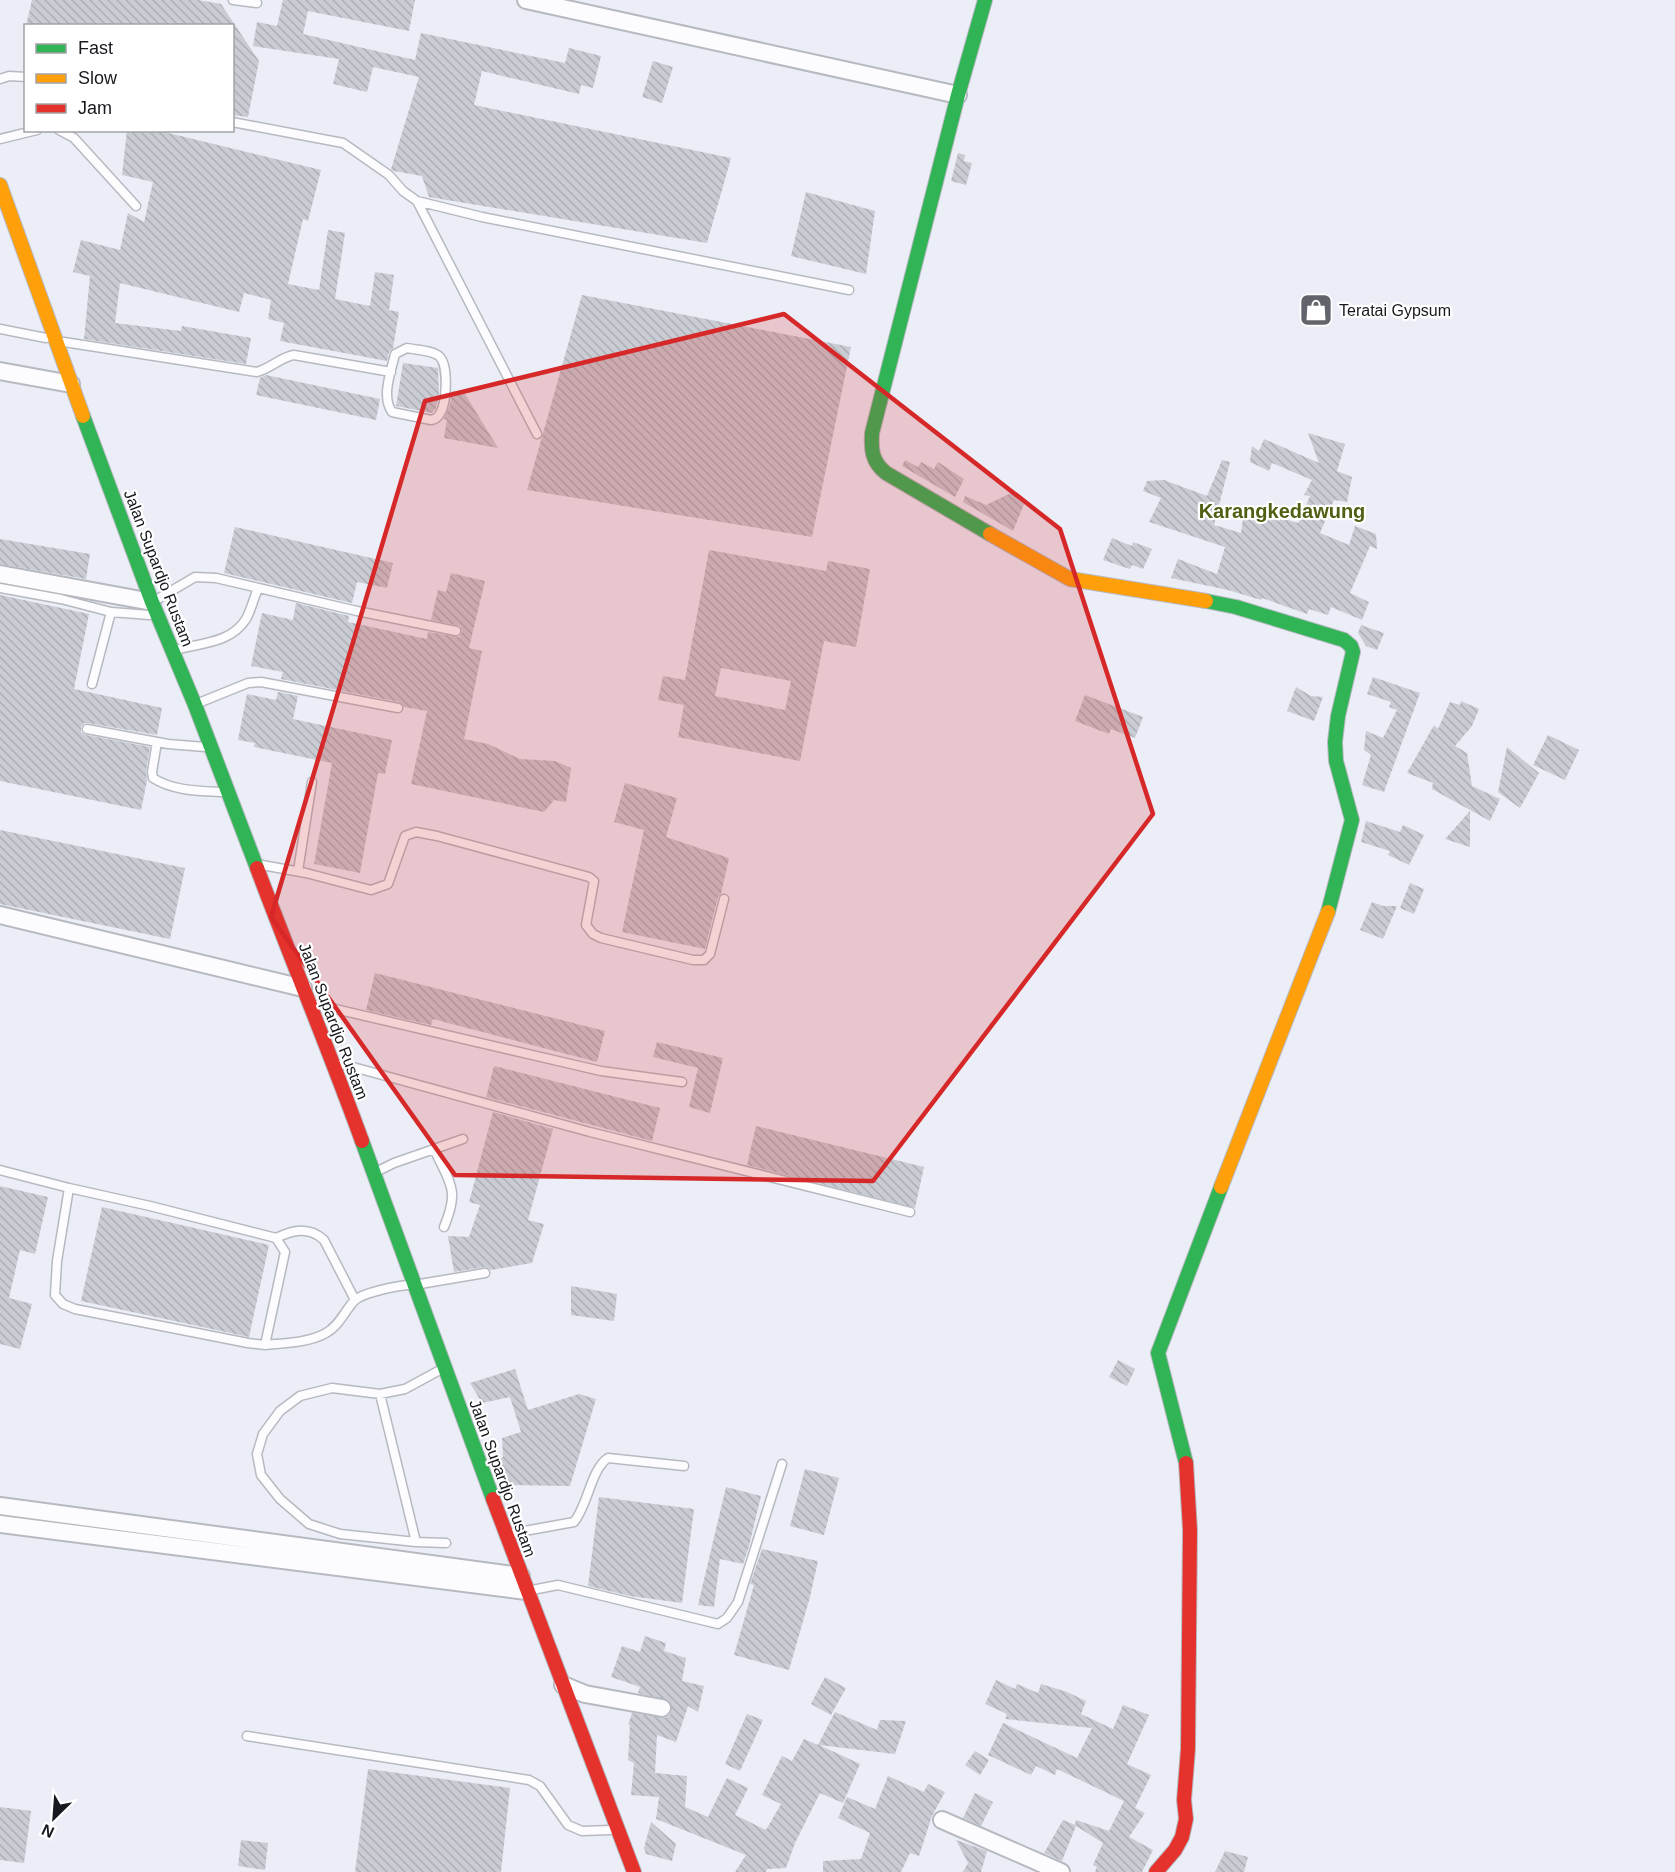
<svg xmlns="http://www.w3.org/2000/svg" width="1675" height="1872" font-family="Helvetica,sans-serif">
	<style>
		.building { fill: url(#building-back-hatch); fill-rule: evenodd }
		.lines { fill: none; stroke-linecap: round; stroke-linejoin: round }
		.lane-casing { stroke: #b7b9c0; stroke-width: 11 }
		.street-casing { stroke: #b7b9c0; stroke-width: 20 }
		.fast-casing { stroke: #b7b9c0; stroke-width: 16 }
		.slow-casing { stroke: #b7b9c0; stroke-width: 16 }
		.jam-casing { stroke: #b7b9c0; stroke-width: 16 }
		.lane { stroke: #fcfcfe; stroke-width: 8 }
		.street { stroke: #fcfcfe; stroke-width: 16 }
		.fast { stroke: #30b455; stroke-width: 14 }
		.slow { stroke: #ff9f0a; stroke-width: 14 }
		.jam { stroke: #e5322d; stroke-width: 14 }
		.marked { fill: #d62828; fill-opacity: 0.2; stroke: #d62828; stroke-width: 4.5; stroke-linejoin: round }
		.labels { text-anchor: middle; stroke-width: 4.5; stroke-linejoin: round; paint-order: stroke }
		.poi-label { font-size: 16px; fill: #17191f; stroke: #fff; text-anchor: start }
		.street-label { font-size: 16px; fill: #17191f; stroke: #fff }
		.quarter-label { font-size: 20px; font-weight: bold; fill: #4f5f13; stroke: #fff }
	</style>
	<defs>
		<pattern id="building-back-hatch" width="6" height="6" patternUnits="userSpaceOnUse" patternTransform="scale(1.5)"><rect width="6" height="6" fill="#c9ccd3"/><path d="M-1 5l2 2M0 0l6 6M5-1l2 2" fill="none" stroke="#acafb5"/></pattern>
	</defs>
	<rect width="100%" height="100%" fill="#ebeef7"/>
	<path class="building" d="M32,0H198L221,4L259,61L248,117L232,115V26H26Z
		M283,0H415L409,31L308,11L303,34L415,60L421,33L565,63L569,48L601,56L593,88L581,85L579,94L482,71L474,105L731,158L707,243L429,197L422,176L394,171L391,169L419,77L373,67L367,92L333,84L339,59L253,46L257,22L277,26Z
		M653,61L673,67L662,103L642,97Z
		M127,130H156L321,170L308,221L303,219L288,284L319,290L328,230L345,233L335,299L370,306L375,272L394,275L389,310L399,312L393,348L389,352L387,361L280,341L284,323L268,319L271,300L244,293L239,312L120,283L115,323L181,331L182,326L251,338L246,364L84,339L90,276L73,272L81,240L120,250L128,213L144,222L153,182L122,175Z
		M958,153L965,155L964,161L972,163L966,185L951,181Z
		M806,192L875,211L866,274L791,256Z
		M582,295L851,347L812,537L527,490Z
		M403,363L438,368L439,394L436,408L432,413L396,406Z
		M266,375L380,399L376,420L256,395L260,378Z
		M452,391L465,394L498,448L444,438L447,420L444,419L450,405Z
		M1308,433L1345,444L1337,471L1352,477L1347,502L1334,500L1320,533L1349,545L1355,526L1376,534L1377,549L1370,546L1350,593L1369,602L1362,620L1331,607L1328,615L1309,609L1307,614L1262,598L1261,600L1228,590L1171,578L1178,559L1217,574L1225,547L1149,522L1161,498L1143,491L1147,481L1164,480L1207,496L1222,460L1230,462L1214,525L1241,533L1244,511L1268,514L1298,523L1310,496L1304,495L1312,480L1272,463L1269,471L1250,462L1252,446L1259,451L1264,439L1319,463Z
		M905,460L918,467L921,462L934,469L938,462L964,479L955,497L902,466Z
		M1011,493L1024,504L1013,531L963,502L965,496L986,505Z
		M235,527L393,563L387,588L357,582L352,603L224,573Z
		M1112,538L1132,546L1133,542L1152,549L1143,569L1132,565L1130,569L1103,560Z
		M0,539L90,554L86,579L0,564Z
		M709,550L826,571L828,561L870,569L856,647L824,641L800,761L678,737L684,705L658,700L663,676L685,680ZM721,668L791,681L785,710L715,696Z
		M451,573L485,581L469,648L482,651L464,739L488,744L520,759L555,761L571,768L566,802L554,800L544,812L411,784L427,711L404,707L399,702L281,679L283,672L251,666L262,613L293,620L296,603L349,616L348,622L427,639L428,632L459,637L462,632L460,626L431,620L438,590L446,592Z
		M0,595L89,614L74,689L162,708L157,735L88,723H84L81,727V732L86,735L150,747L146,771L147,781L141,810L0,781Z
		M1361,625L1384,633L1377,650L1366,646L1358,633Z
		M1373,677L1420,693L1384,792L1362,785L1371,755L1364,750L1366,731L1383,738L1397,710L1389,707L1391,702L1367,694Z
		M1296,687L1311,696L1323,697L1314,721L1287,711Z
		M278,692L298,696L293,719L392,740L385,774L378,773L360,873L314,864L332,763L254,747L255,743L238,740L247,694L276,700Z
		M1085,695L1143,717L1135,738L1111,729L1109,734L1075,721Z
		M1461,701L1479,709L1472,726L1455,746L1467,753L1472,786L1500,799L1490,821L1432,789L1433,783L1407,773L1434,725L1438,729L1450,702L1460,705Z
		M1548,735L1579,750L1565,780L1533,765Z
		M1507,747L1539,773L1520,808L1498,792Z
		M625,783L677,798L666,837L729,858L721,894L718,897L705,949L622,932L644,830L614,822Z
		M1470,811V847L1445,839Z
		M1366,821L1400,832L1403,825L1424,835L1409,865L1388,855L1390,851L1361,842Z
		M0,830L185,868L170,939L0,904Z
		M1410,883L1424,889L1414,914L1400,908Z
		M1372,902L1383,906H1397L1383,939L1360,930Z
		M375,973L605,1031L597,1062L433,1019L431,1025L366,1010Z
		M657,1042L723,1058L710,1113L689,1107L698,1068L653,1057Z
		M494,1066L660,1108L652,1141L486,1097Z
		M493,1112L553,1129L528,1220L544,1224L532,1263L491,1270L485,1267L454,1272L448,1236L469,1237L480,1205L469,1202Z
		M756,1126L924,1167L915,1208L747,1165Z
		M0,1186L48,1197L35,1254L20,1250L9,1298L32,1304L20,1349L0,1344Z
		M102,1207L269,1245L249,1337L81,1301Z
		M571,1286L617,1294L614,1321L571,1315Z
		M1118,1360L1135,1369L1127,1386L1109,1377Z
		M515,1369L528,1410L579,1394L596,1399L570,1486L508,1485L498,1460L503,1457L502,1438L521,1432L510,1397L482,1403L470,1383Z
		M805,1469L839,1478L824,1535L790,1526Z
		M726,1487L761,1496L749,1546L743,1564L720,1559L714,1607L698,1605Z
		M599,1497L694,1509L682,1603L630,1596L588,1586Z
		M762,1549L818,1561L810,1597L789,1670L734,1655L754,1585L750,1584Z
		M645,1636L666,1643L664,1651L686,1658L682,1681L704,1686L698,1712L688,1706L676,1742L657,1735L655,1773L687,1776L685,1807L708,1817L727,1778L748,1788L735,1815L766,1830L781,1804L762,1795L782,1756L792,1761L804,1739L818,1745L835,1712L877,1730L880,1720L906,1721L895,1754L819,1745L860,1764L843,1803L820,1793L795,1843L786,1868L767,1869L766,1872H735L746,1855L656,1819L659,1797L631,1795L634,1763L628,1760L630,1725H628L632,1713L665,1718L670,1715L672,1709L668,1700L638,1693L640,1687L611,1677L622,1646L640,1652Z
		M825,1677L846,1688L831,1715L811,1704Z
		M996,1680L1015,1689L1017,1684L1038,1693L1041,1684L1067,1692L1086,1701L1081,1714L1113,1729L1123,1705L1149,1715L1127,1764L1151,1775L1135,1808L1145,1813L1129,1837L1153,1850L1142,1872H1095L1097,1867L1093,1865L1103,1843L1076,1826L1062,1861L1044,1853L1063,1820L1075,1825L1076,1820L1109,1831L1124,1801L1057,1769L1055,1775L1036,1766L1031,1775L988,1755L1003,1723L1077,1758L1092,1728L1005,1719L1007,1715L1005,1713L985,1704Z
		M747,1714L763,1720L740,1771L725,1764Z
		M975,1751L989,1760L980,1775L965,1765Z
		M368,1769L510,1788L501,1872H355Z
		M888,1776L924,1792L928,1784L945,1792L932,1816L919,1856L910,1853L901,1872H823V1861L861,1859L870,1833L838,1818L847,1797L875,1809Z
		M975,1793L993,1802L981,1826L963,1818Z
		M0,1807L31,1811L24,1863L0,1860Z
		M651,1822L676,1844L672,1861L646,1854L644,1848Z
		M241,1840L268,1843L265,1870L238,1866Z
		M956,1840L987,1851L981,1872H963L968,1863Z
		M1225,1851L1248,1857L1244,1872H1215Z"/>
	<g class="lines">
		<g class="lane-casing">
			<path id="lane" d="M233,0L257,3
				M0,79L9,76L26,77
				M232,122L343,143L389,175L403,191L417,201L482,217L849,290
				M59,130L74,138L136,206
				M0,139L37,130
				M417,201L537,434
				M0,329L46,338
				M64,342L257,372C271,368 281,357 294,355L391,372
				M407,348C416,350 432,350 439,356C449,365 447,405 439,415C436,419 435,419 431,420L392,412C381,396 391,372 395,354Z
				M0,588L61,599L111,612L149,615
				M156,600L195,577L216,578L357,611L456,631
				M179,649C203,643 232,642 246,619C251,610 254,598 258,588
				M92,684L111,612
				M201,702L248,683L261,682L398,708
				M87,729L168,744L205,747
				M157,742L152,772L153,778C173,791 199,791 222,792
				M262,865L306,873L371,890L388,884L405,836L416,832L437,836L589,877L594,881L586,925L593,934L601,938L693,960H704L710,954L724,899
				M298,871L312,782
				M318,1005L601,1071L682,1082
				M342,1064L590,1132L910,1212
				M434,1149C450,1184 460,1189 444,1227
				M0,1170L69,1188
				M380,1170L394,1163L463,1139
				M276,1238C293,1230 309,1226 324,1240L355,1300
				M420,1284L485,1273
				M265,1345L248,1343L75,1309L63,1304L55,1295L57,1261L69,1188L150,1206L276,1238L285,1252L265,1345C285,1343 308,1343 326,1333C339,1326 344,1312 354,1301C361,1293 396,1286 408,1285
				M440,1370L405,1389L380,1394L332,1388L300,1396L280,1411L263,1434L257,1454L261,1475L280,1499L309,1524L340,1534L416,1542L446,1543
				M380,1394L416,1542
				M513,1533L574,1522C588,1505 591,1469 608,1458L684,1466
				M532,1590L558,1585L718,1624L727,1618L738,1602L782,1464
				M247,1736L529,1780L540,1786L568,1825L582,1831L611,1830"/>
		</g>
		<g class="street-casing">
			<path id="street" d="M526,0L958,95
				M0,371L71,384
				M0,574L152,602
				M0,915L303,988
				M0,1506L521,1576
				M0,1524L526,1591
				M563,1685L585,1694L662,1708
				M942,1820L1061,1872"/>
		</g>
		<g class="fast-casing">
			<path id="fast" d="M985,0L958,95L872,433C871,450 872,462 886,473L990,534
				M83,416L152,602L195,705L257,868
				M1206,601L1236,607L1344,640L1351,646L1353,652L1338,716L1335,742L1336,761L1352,820L1328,912
				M362,1141L493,1499
				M1186,1463L1158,1353L1221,1187"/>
		</g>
		<g class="slow-casing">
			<path id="slow" d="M0,185L83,416
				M990,534L1070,579L1206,601
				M1221,1187L1328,912"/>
		</g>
		<g class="jam-casing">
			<path id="jam" d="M257,868C291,959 329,1050 362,1141
				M493,1499L634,1872
				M1156,1872L1175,1850L1182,1837L1186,1819L1184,1800L1188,1749L1190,1530L1186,1463"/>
		</g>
		<use href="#lane" class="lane"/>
		<use href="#street" class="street"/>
		<use href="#fast" class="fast"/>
		<use href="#slow" class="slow"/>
		<use href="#jam" class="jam"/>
	</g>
	<path class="marked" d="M784,314L1060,529L1153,814L873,1181L455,1175L271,917L425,401Z"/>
	<defs>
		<g id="shop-square" transform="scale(1.725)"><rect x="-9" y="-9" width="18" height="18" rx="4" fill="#61646b" stroke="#fff"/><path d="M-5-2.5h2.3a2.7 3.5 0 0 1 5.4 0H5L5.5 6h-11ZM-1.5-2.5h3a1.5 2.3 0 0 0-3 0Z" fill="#fff"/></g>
	</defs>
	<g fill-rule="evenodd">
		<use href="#shop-square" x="1316" y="310"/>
	</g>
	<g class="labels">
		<g class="poi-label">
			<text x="1339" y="316">Teratai Gypsum</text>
		</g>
		<g class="street-label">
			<text transform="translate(159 568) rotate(69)" y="6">Jalan Supardjo Rustam</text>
			<text transform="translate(334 1021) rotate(69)" y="6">Jalan Supardjo Rustam</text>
			<text transform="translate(503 1478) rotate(70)" y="6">Jalan Supardjo Rustam</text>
		</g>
		<g class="quarter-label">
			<text x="1282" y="518">Karangkedawung</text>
		</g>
	</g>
	<rect x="24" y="24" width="210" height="108" fill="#ffffff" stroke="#a2a3a5" stroke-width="1.5"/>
	<rect x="36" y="44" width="30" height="9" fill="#30b455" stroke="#a2a3a5" stroke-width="1.5"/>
	<text x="78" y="54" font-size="18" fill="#17191f">Fast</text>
	<rect x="36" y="74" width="30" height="9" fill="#ff9f0a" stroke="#a2a3a5" stroke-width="1.5"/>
	<text x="78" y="84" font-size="18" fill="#17191f">Slow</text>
	<rect x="36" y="104" width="30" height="9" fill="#e5322d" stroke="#a2a3a5" stroke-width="1.5"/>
	<text x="78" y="114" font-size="18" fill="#17191f">Jam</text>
	<g transform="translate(54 1818) rotate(205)" stroke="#ffffff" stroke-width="4.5" paint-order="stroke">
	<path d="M0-4.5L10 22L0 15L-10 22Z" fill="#17191f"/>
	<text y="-9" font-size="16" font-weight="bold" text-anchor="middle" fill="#17191f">N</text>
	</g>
</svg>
